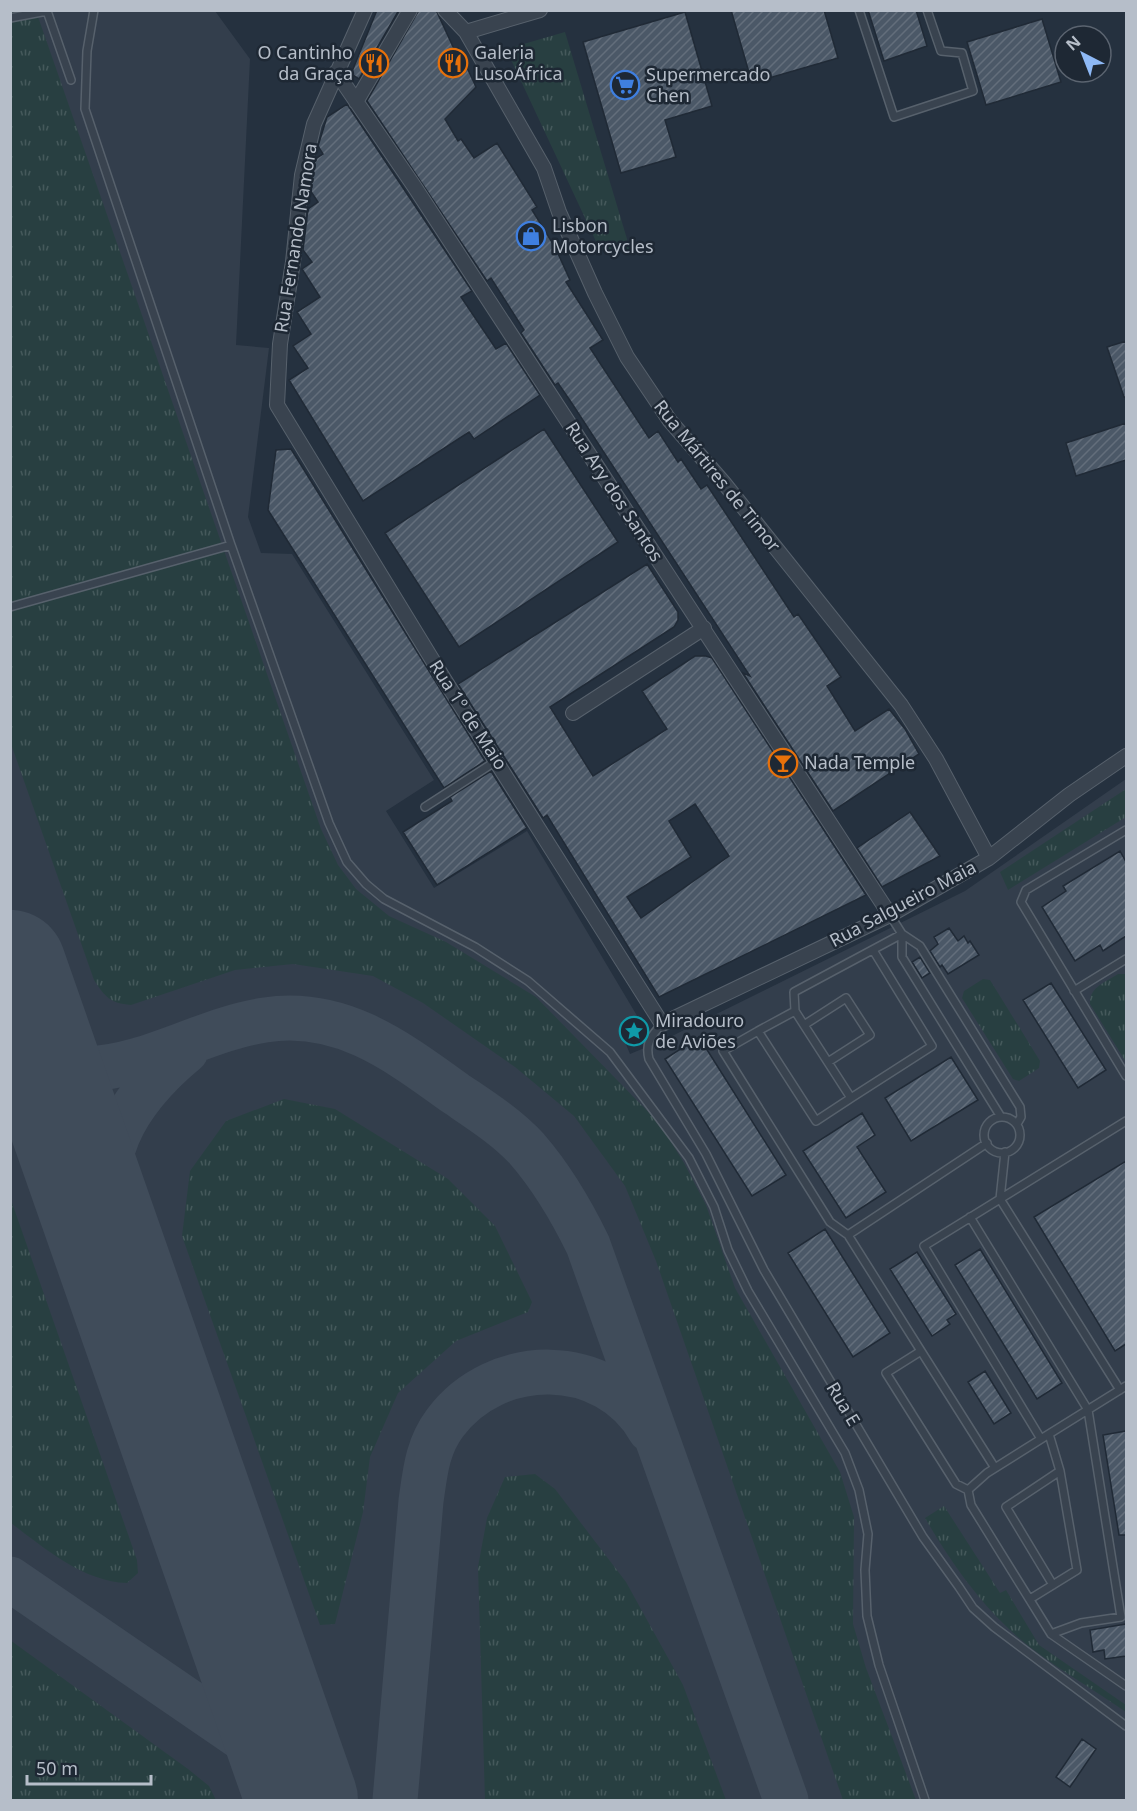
<svg xmlns="http://www.w3.org/2000/svg" width="1137" height="1811" font-family="'Noto Sans',sans-serif">
	<style>
		.airport { fill: #333e4c }
		.grass { fill: url(#grass-tufts) }
		.lines { fill: none; stroke-linecap: round; stroke-linejoin: round }
		.taxiway { stroke: #404c5a; stroke-width: 45 }
		.runway { stroke: #404c5a; stroke-width: 112 }
		.building { fill: url(#building-hatch); stroke: #202a36; stroke-width: 1.5; fill-rule: evenodd }
		.lane-casing { stroke: #57616c; stroke-width: 10 }
		.street-casing { stroke: #57616c; stroke-width: 16 }
		.lane { stroke: #39434f; stroke-width: 7 }
		.street { stroke: #39434f; stroke-width: 14 }
		.labels { text-anchor: middle; stroke-width: 5; stroke-linejoin: round; paint-order: stroke }
		.poi-label { font-size: 18px; fill: #b6bec9; stroke: #1e2834; text-anchor: start }
		.street-label { font-size: 18px; fill: #b6bec9; stroke: #1e2834 }
	</style>
	<defs>
		<pattern id="grass-tufts" width="24" height="20" patternUnits="userSpaceOnUse" patternTransform="scale(1.5)"><rect width="24" height="20" fill="#283f41"/><path d="M3 7l-1-3M5 7V3M7 7l1-3M15 17l-1-3M17 17v-4M19 17l1-3" fill="none" stroke="#45595b"/></pattern>
		<pattern id="building-hatch" width="6" height="6" patternUnits="userSpaceOnUse" patternTransform="scale(1.5)"><rect width="6" height="6" fill="#4b5867"/><path d="M-1 1l2-2M0 6l6-6M5 7l2-2" fill="none" stroke="#636e7b"/></pattern>
	</defs>
	<rect width="100%" height="100%" fill="#25313f"/>
	<path class="airport" d="M11,11H215L250,59L236,345L269,348L248,517L261,553L292,554L434,780L386,811L434,888L527,831L639,1019L620,1030L630,1054L666,1039L965,891L1126,779V1800H11Z"/>
	<path class="grass" d="M10,11H36L321,829L338,865L356,889L389,916L446,942L536,997L660,1124L684,1163L706,1205L735,1288L840,1472L854,1517L853,1624L866,1668L916,1800H843L656,1261L625,1186L574,1116L515,1067L423,1003L373,976L293,964L235,970L131,1005C110,1003 105,997 94,980L11,744Z
		M565,32L630,249L600,250L506,49Z
		M1126,789V817L1008,890L1000,872Z
		M1118,974H1126V1062L1090,1004C1089,987 1106,982 1118,974Z
		M983,979L990,980L1040,1061L1039,1068L1019,1081L1013,1079L962,998L964,991Z
		M284,1099L335,1109L448,1179L495,1226L532,1302L528,1312L456,1341L398,1393L370,1457L363,1512L335,1624L320,1625L182,1236L190,1171L226,1121Z
		M10,1197L137,1560L138,1573L127,1583C84,1582 44,1548 11,1523Z
		M535,1474L555,1489L626,1582L683,1685L726,1800H485L478,1567L487,1518L505,1477Z
		M944,1506L1000,1593L1006,1590L1039,1645L1126,1705V1712C1089,1686 1043,1661 1010,1630C975,1597 949,1559 925,1518Z
		M10,1640L188,1769L209,1786L216,1800H11Z"/>
	<g class="lines">
		<path class="taxiway" d="M10,1053C34,1061 60,1070 86,1069C149,1067 204,1029 265,1020C341,1008 398,1052 455,1093C480,1110 507,1127 527,1149C553,1179 571,1210 588,1245L786,1800
			M107,1243C95,1158 122,1104 186,1051
			M10,1579L293,1773
			M395,1800L421,1501C425,1473 427,1447 445,1423C495,1355 606,1353 650,1430"/>
		<path class="runway" d="M10,966L302,1800"/>
	</g>
	<path class="building" d="M377,10H399L359,79L351,74Z
		M419,10H436L455,51L458,48L476,87L445,119L458,141L461,139L474,158L497,143L537,207L532,210L555,247L570,280L566,282L603,340L590,348L649,438L658,431L678,462L681,459L701,489L707,485L794,617L798,614L841,677L827,686L855,731L889,709L905,729L919,754L833,811L743,673L750,676L571,402L558,383L555,385L521,333L524,330L491,278L487,281L367,101Z
		M731,10H824L838,58L752,83Z
		M868,10H916L927,46L884,61Z
		M685,12L712,106L665,120L676,157L621,173L583,42Z
		M1042,19L1061,82L986,105L967,42Z
		M347,104L472,291L461,297L496,349L506,343L540,395L474,439L469,432L363,501L289,380L308,368L293,346L311,334L297,312L320,297L302,269L312,262L303,250L308,209L318,202L310,190L311,177L315,159L323,154L318,146L327,117Z
		M1126,341V397H1124L1107,347Z
		M1126,423V460L1076,476L1066,443Z
		M544,429L618,542L459,647L385,533Z
		M291,449L485,761L444,788L268,510L276,450Z
		M647,564L678,612V620L674,627L550,707L593,776L667,729L642,691L695,656H706L712,658L866,895L659,997L547,815L543,818L458,684ZM695,804L729,856L641,918L627,897L691,857L669,821Z
		M491,771L527,828L437,885L403,832L452,801L450,797Z
		M910,812L940,856L882,887L857,848Z
		M1120,851L1126,862V936L1103,951L1100,945L1075,961L1042,907L1066,891L1063,886Z
		M949,928L958,941L964,936L968,943L970,941L979,955L948,974L942,965L940,967L930,951L938,944L934,937Z
		M920,957L930,973L922,978L912,962Z
		M1051,983L1106,1070L1078,1088L1023,1000Z
		M699,1037L786,1175L752,1196L665,1059Z
		M951,1057L978,1100L911,1141L885,1098Z
		M862,1113L875,1135L857,1147L886,1192L846,1218L803,1151Z
		M1126,1161V1344L1115,1351L1034,1217Z
		M825,1229L890,1333L853,1357L788,1253Z
		M980,1249L1062,1383L1037,1399L955,1265Z
		M917,1252L956,1314L947,1320L950,1324L932,1336L890,1269Z
		M985,1371L1011,1413L994,1424L968,1382Z
		M1126,1431V1535H1119L1103,1435Z
		M1126,1624V1656L1105,1659L1104,1650L1093,1652L1090,1630Z
		M1082,1739L1096,1749L1070,1787L1056,1777Z"/>
	<g class="lines">
		<g class="lane-casing">
			<path id="lane" d="M859,10L894,117L973,91L962,53L941,51L927,10
				M10,18L47,11L71,80
				M231,545L329,823L347,862L366,884L384,899L475,947L528,981L610,1052L689,1158L714,1207L728,1250L748,1291L845,1453L859,1490L868,1534L865,1570L867,1616L879,1665L925,1800
				M10,607L231,545L85,109L87,51L94,10
				M425,807L496,761
				M1126,830L1026,890L1021,902L1126,1076
				M1074,991L1126,959
				M795,1011L758,1031L816,1121L851,1098
				M662,1024C651,1036 645,1043 649,1059L706,1154L764,1270L923,1537L959,1587L973,1608L994,1627L1126,1726
				M804,1025L851,1098L932,1046L873,950
				M758,1031L723,1051L830,1222L848,1235
				M828,1062L870,1035L846,998L804,1025L795,1011L794,992L902,934L890,915
				M1001,1117L902,957V934L920,946L1020,1107L1021,1117L1017,1124
				M984 1135a18 18 0 1 1 36 0a18 18 0 1 1-36 0Z
				M1005,1152L1000,1199L1120,1390
				M970,1217L1088,1410L1121,1617L1081,1623L1051,1634L1126,1686
				M921,1351L848,1235L987,1143
				M1049,1434L1126,1386
				M1041,1439L924,1246L1126,1121
				M968,1490L956,1484L886,1373L921,1351L995,1468
				M1030,1599L1077,1570L1060,1471
				M1051,1634L971,1505L968,1490L987,1473L1049,1434L1060,1471L1006,1507L1053,1585"/>
		</g>
		<g class="street-casing">
			<path id="street" d="M365,10L314,124L302,175L293,262L280,344L277,405L444,679L662,1024L890,915L989,858L1069,795L1126,756
				M445,10L466,32L544,168L559,212L595,293L627,357L670,421L724,483L901,705L936,759L989,858
				M466,32L540,10
				M336,72L414,186L890,915
				M356,102L410,10
				M573,713L704,628"/>
		</g>
		<use href="#lane" class="lane"/>
		<use href="#street" class="street"/>
	</g>
	<defs>
		<g id="restaurant-ring" transform="scale(1.5)"><circle r="9.5" fill="#1e2834" stroke="#e8710a" stroke-width="1.5"/><path d="M-5-6h1v4h1v-4h1v4h1v-4h1v5L-1.5 .5V6h-2V.5L-5-1ZM5-6V6H3V1.5H1.5Q1.5-4 5-6Z" fill="#e8710a"/></g>
		<g id="supermarket-ring" transform="scale(1.5)"><circle r="9.5" fill="#1e2834" stroke="#3f7fe0" stroke-width="1.5"/><path d="M-6-5.5h2.5l.6 2H6L4.5 2H-2.5L-4.4-4H-6ZM-1.5 3.2a1.3 1.3 0 1 0 .1 0ZM3 3.2a1.3 1.3 0 1 0 .1 0Z" fill="#3f7fe0"/></g>
		<g id="shop-ring" transform="scale(1.5)"><circle r="9.5" fill="#1e2834" stroke="#3f7fe0" stroke-width="1.5"/><path d="M-5-2.5h2.3a2.7 3.5 0 0 1 5.4 0H5L5.5 6h-11ZM-1.5-2.5h3a1.5 2.3 0 0 0-3 0Z" fill="#3f7fe0"/></g>
		<g id="bar-ring" transform="scale(1.5)"><circle r="9.5" fill="#1e2834" stroke="#e8710a" stroke-width="1.5"/><path d="M-6-5H6L.8 .8V4.5H3.5V6h-7V4.5H-.8V.8Z" fill="#e8710a"/></g>
		<g id="sight-ring" transform="scale(1.5)"><circle r="9.5" fill="#1e2834" stroke="#0f9aa8" stroke-width="1.5"/><path d="M0-6L1.8-2.2L6-1.7L2.9 1.2L3.7 5.4L0 3.3L-3.7 5.4L-2.9 1.2L-6-1.7L-1.8-2.2Z" fill="#0f9aa8"/></g>
	</defs>
	<g fill-rule="evenodd">
		<use href="#restaurant-ring" x="374" y="63"/>
		<use href="#restaurant-ring" x="453" y="63"/>
		<use href="#supermarket-ring" x="625" y="85"/>
		<use href="#shop-ring" x="531" y="236"/>
		<use href="#bar-ring" x="783" y="763"/>
		<use href="#sight-ring" x="634" y="1031"/>
	</g>
	<g class="labels">
		<g class="poi-label">
			<text x="353" y="59" text-anchor="end">O Cantinho<tspan x="353" dy="21">da Graça</tspan></text>
			<text x="474" y="59">Galeria<tspan x="474" dy="21">LusoÁfrica</tspan></text>
			<text x="646" y="81">Supermercado<tspan x="646" dy="21">Chen</tspan></text>
			<text x="552" y="232">Lisbon<tspan x="552" dy="21">Motorcycles</tspan></text>
			<text x="804" y="769">Nada Temple</text>
			<text x="655" y="1027">Miradouro<tspan x="655" dy="21">de Aviões</tspan></text>
		</g>
		<g class="street-label">
			<text transform="translate(296 238) rotate(-81)" y="6">Rua Fernando Namora</text>
			<text transform="translate(717 476) rotate(51)" y="6">Rua Mártires de Timor</text>
			<text transform="translate(614 492) rotate(57)" y="6">Rua Ary dos Santos</text>
			<text transform="translate(468 715) rotate(57)" y="6">Rua 1º de Maio</text>
			<text transform="translate(903 904) rotate(-28)" y="6">Rua Salgueiro Maia</text>
			<text transform="translate(843 1404) rotate(59)" y="6">Rua E</text>
		</g>
	</g>
	<rect width="1137" height="1811" fill="none" stroke="#b6bec9" stroke-width="24"/>
	<g transform="translate(1083 54) rotate(318)"><circle r="28" fill="#1e2834" stroke="#5b6470" stroke-width="1.5"/>
	<path d="M0-4.5L10 22L0 15L-10 22Z" fill="#8eb9f6"/>
	<text y="-9" font-size="16" font-weight="bold" text-anchor="middle" fill="#b6bec9">N</text>
	</g>
	<path d="M27 1775v9h124v-9" fill="none" stroke="#b6bec9" stroke-width="3"/>
	<text x="36" y="1775" font-size="18" fill="#b6bec9" stroke="#1e2834" stroke-width="4.5" paint-order="stroke">50 m</text>
</svg>
